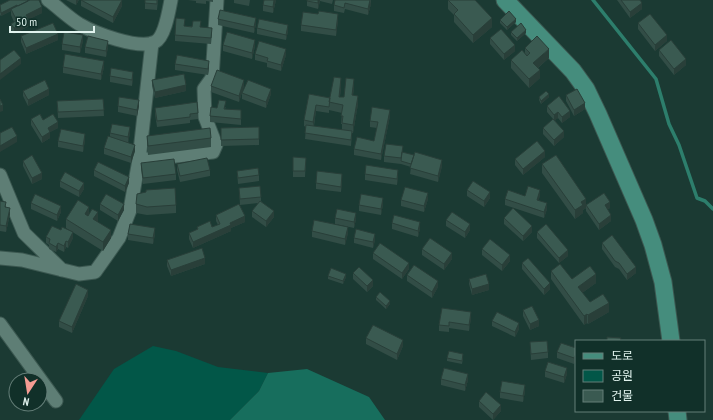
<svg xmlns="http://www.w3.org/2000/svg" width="713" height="420" font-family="'PT Sans Narrow','Noto Sans KR',sans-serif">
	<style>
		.green { fill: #025748 }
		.forest { fill: #176e5d }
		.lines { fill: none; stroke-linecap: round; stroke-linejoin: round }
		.stream { stroke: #2d7e6c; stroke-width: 3.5 }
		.minor-casing { stroke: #3c5851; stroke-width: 15 }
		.major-casing { stroke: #3c5851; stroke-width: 19 }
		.minor { stroke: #5e7e75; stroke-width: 13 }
		.major { stroke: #458d7d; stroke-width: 17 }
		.wall { fill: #324d46; fill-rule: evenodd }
		.shaded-wall { fill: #293f39 }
		.building { fill: #3a5a51; stroke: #293f39 }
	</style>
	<rect width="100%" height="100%" fill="#1b3a33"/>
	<path class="green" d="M153,346L176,351L218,367L268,373L259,391L230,420H79L114,369Z"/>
	<path class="forest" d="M307,369L369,397L385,420H230L259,391L268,373Z"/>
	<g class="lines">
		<path class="stream" d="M593,0L656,79L669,124L679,145L697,198L705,201L713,209"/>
		<g class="minor-casing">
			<path id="minor" d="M48,0C59,8 68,17 79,24C94,33 139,50 155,42C165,37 169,10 171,0
				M139,160L213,152L216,145L205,117L204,89L212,78L217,0
				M0,175L24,233L62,270
				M0,258L22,260L79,274L95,272L119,238L130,210L139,160L152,43
				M0,324L56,401"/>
		</g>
		<g class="major-casing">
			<path id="major" d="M505,0L573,71L586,89L598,114L644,220L653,245L663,282L671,341
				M677,411L678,420"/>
		</g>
		<use href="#minor" class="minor"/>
		<use href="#major" class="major"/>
	</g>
	<path class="wall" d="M66,0H79L76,5Z
		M81,0L122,6L113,23L81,6Z
		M158,0L157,10L145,9V3Z
		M188,0H213V2L206,1V4L196,3V1Z
		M234,0H250L249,6L234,3Z
		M276,0L273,13L263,11V5Z
		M307,0H333L332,4L320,1L318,9L307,6Z
		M371,0V4L368,15L345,9L344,13L334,11V5Z
		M448,0L492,27L473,43L454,22V15L448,9Z
		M617,0H640L642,9L630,18Z
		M28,1L42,13L29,19V26L14,34L11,30V24L14,22L11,15V11L1,16L0,15V5Z
		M218,19L256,24L254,33L218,25Z
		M338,20L336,36L301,31V25Z
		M500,20L516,22L507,30L500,23Z
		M638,23L667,41L655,51L638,29Z
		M185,26L201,27L212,34L211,44L175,41V35Z
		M257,28L288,31L286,40L257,34Z
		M511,32L526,33L517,41L511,35Z
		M21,36L58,40L26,54L21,42Z
		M490,38L515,51L504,60L490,44Z
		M83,41L80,53L62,50V44Z
		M223,45L255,46L252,59L223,51Z
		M85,47H108L106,57L85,53Z
		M525,48L549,58L538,68L540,78L529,88L511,68V60L525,53Z
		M659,50L686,65L674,75L659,56Z
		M255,54L286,55L281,71L267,67V63L255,60Z
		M175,64L209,67L208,75L175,70Z
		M63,67H104L101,80L63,73Z
		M110,76L133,78L132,86L110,82Z
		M152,80L186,91L155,98L152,86Z
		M211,86H244L239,102L211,92Z
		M341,87L340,97H344L354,88L353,95L358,104L353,133H352L351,146L305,139L306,127L304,126V120L309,94L330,98ZM329,110L342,113L341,124H342V130L314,126L316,111L329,113Z
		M23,91L49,95L28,106L23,96Z
		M242,93L271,94L266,108L242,99Z
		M566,95L585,109L574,116L566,101Z
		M539,97H549L541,104L539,100Z
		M103,99L104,116L58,118L57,101Z
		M118,106H139L137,116L118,112Z
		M547,106L570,117L562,123L558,118L555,120L564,137L554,146L543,134V128L553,119L547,112Z
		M226,107L225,109L241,116V125L210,122V116Z
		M155,108L198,113V119L190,120V123L157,127L155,114Z
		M390,116L381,160L354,155V149L374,141L377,128L370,127V121Z
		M31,119L43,120L58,128L50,132V138L42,143L31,125Z
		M259,127V145L221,146V128Z
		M110,133H130L128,143L135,151L131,163L104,154V148L110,137Z
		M147,136L211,138V147L148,155L147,145Z
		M85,140L83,152L58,147V141Z
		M403,152L442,166L438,182L410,174L411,167L401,164L384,162V156Z
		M293,157L306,158L305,177H293Z
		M545,157L523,175L515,165V159Z
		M23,161L42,179L32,184L23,166Z
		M141,163L176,174V180L143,184L141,169Z
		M177,164L210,170V176L180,182L177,170Z
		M542,164L586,208L583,210V213L575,219L542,173Z
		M94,170L129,183L125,192L94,176Z
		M237,171L259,175V181L238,184Z
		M365,174L398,176L397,185L365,180Z
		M342,180L341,192L316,189V183Z
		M60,181L84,189L79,197L60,187Z
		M239,188L261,197V201L274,217L266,227L252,217V211L258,203L240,205Z
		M467,190L490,198L484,207L467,196Z
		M540,196L538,200L547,209L544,218L505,205V199Z
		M428,199L424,212L401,206V200Z
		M0,201L6,207L10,214L6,232L0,231Z
		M31,203L61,212L57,221L31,209Z
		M100,204L124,210L118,221L100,210Z
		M136,204L176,205V213L147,215L136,213Z
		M383,204L381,215L359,211V205Z
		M586,205L610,208L608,209L611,221L599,230L586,211Z
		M89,214L98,221H97L111,238L103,251L66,228V219Z
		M216,215L245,222L231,228V231L193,248L189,239V233L197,230V227H212L218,225L216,221Z
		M335,218L356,219L354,228L335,224Z
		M504,218L532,232L523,241L504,224Z
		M446,220L470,230L465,238L446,226Z
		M392,223L420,228L418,237L392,229Z
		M312,231L348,233L345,245L312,237Z
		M537,232L568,256L559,263L537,238Z
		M128,234H155L153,244L128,240Z
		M46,237L73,238L68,248L66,247L64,252L58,249L56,252L49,249V245L46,243Z
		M354,238L375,240L373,248L354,243Z
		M602,243L636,273L627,280L619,269L615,267L602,249Z
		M422,249L452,259L444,270L422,255Z
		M482,249L510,261L502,271L482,255Z
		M373,253L409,269L402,279L373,259Z
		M167,260L205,264L171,276L167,266Z
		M522,263L550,289L544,295L522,269Z
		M551,271L572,279L596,283L582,293L590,302L609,312L588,324L587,323L584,325L551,279Z
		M353,273L373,286L367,292L353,279Z
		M407,275L438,287L432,298L407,281Z
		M328,276L346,277L343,284L328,279Z
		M469,279L489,290L472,295L469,284Z
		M88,296L72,333L59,327V321Z
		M376,297L390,304L386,309L376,300Z
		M442,308L471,318L469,331L449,328V332L439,331V325Z
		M523,310L539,326L530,330L523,316Z
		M492,321L519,329L515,337L492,326Z
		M366,338L403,346L397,360L366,344Z
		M530,342L548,352V358L531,360Z
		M576,348L574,364L557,358V352Z
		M447,358H463L462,364L447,361Z
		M545,371L567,374L564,383L545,377Z
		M441,379L468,380L465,391L441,385Z
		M525,391L523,402L500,398V392Z
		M479,401L501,411L493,420L479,407Z"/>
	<path class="shaded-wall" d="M76,0H79L76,5Z
		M122,0V6L113,23V17Z
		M274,0H276L273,13V7Z
		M318,0H320V1L318,9Z
		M370,0L371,4L368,15V9Z
		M642,3V9L630,18V12Z
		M17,5V8L11,9V11L1,16V13Z
		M42,7V13L26,21V15Z
		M338,14V20L336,36V30Z
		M256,18V24L254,33V27Z
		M492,18V27L473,43V35Z
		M516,19V22L507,30V27Z
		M29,20V26L14,34V28Z
		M288,25V31L286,40V35Z
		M526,30V33L517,41V38Z
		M58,34V40L26,54V48Z
		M83,35V41L80,53V47Z
		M667,35V41L655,51V45Z
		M255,40V46L252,59V53Z
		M108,41V47L106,57V51Z
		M515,45V51L504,60V54Z
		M286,49V55L281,71V65Z
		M549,49V58L533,72V63Z
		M21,58V64L0,80V74Z
		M686,59V65L674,75V69Z
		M104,61V67L101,80V74Z
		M209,61V67L208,75V69Z
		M540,70V78L529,88V79Z
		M133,72V78L132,86V80Z
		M341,78V87L339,105V97Z
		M354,79V88L352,103V95Z
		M244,80V86L239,102V96Z
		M186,85V91L155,98V92Z
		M49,89V95L28,106V100Z
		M271,89V94L266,108V102Z
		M549,94V97L541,104V101Z
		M358,96V104L353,133V125Z
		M139,100V106L137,116V110Z
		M585,103V109L574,116V110Z
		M3,105V111L0,112V106Z
		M316,105V111L313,128V122Z
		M390,110V116L381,160V154Z
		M570,111V117L562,123V117Z
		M558,112V118L554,121V115Z
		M58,122V128L48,133V128Z
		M130,127V133L128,143V137Z
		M564,131V137L554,146V140Z
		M50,132V138L42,143V137Z
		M85,134V140L83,152V146Z
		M17,136V142L0,152V146Z
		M135,145V151L131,163V157Z
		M545,151V157L523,175V169Z
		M442,160V166L438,182V176Z
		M398,170V176L397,185V179Z
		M42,173V179L32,184V178Z
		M342,174V180L341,192V187Z
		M129,177V183L125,192V186Z
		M84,183V189L79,197V191Z
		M540,190V196L537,206V200Z
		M490,192V198L484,207V201Z
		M428,193V199L424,212V206Z
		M383,198V204L381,215V209Z
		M586,199V208L583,210V213L575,219V210L581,202Z
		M610,202V208L605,211V205Z
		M547,203V209L544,218V212Z
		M124,204V210L118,221V215Z
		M61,206V212L57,221V215Z
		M89,207V215L85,222V214Z
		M10,208V214L6,232V226Z
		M274,211V217L266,227V221Z
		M98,212V221L93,228V219Z
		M356,213V219L354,228V222Z
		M611,215V221L599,230V224Z
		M245,216V222L231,228V231L193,248V242L230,223Z
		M420,222V228L418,237V231Z
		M470,224V230L465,238V232Z
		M532,226V232L523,241V236Z
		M348,227V233L345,245V239Z
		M155,228V234L153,244V238Z
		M111,230V238L103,251V242Z
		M73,232V238L68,248V242Z
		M375,234V240L373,248V242Z
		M66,241V247L64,252V246Z
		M58,243V249L56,252V247Z
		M568,250V256L559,263V258Z
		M452,253V259L444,270V264Z
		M510,255V261L502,271V265Z
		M205,258V264L171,276V270Z
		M409,263V269L402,279V273Z
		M636,267V273L627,280V274Z
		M346,274V277L343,284V281Z
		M596,274V283L578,296V287Z
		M373,280V286L367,292V286Z
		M438,281V287L432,298V292Z
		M550,283V289L544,295V289Z
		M489,284V290L472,295V289Z
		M88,290V296L72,333V327Z
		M390,301V304L386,309V306Z
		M609,303V312L588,324V315Z
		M471,312V318L469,331V325Z
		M587,314V323L584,325V316Z
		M539,320V326L530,330V324Z
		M519,323V329L515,337V332Z
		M403,340V346L397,360V354Z
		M576,354V360L574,364V358Z
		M567,368V374L564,383V377Z
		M468,374V380L465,391V385Z
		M525,385V391L523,402V396Z
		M501,405V411L493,420V414Z"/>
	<path class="building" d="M10,0H27L28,1L18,6L17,5L1,13L0,5Z
		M30,0H39L42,7L26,15L29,20L14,28L11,24L20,18L16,19L11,9Z
		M81,0H122L113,17Z
		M145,0H157V4L145,3Z
		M264,0H274L273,7L263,5Z
		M307,0H318V3L307,1Z
		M335,0H370L368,9L345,3L344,8L334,5Z
		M448,0H475L492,18L473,35L454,14L458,10Z
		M621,0H640L642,3L630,12Z
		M220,10L256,18L254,27L218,19Z
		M319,11L338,14L336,30L301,25L303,12L318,14Z
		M509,11L516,19L507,27L500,20Z
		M650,14L667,35L655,45L638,23Z
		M176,18L185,19L184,26L192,27L193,21H201L200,27L212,28L211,38L175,35Z
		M259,19L288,25L286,35L257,28Z
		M53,23L58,34L26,48L21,36Z
		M521,23L526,30L517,38L511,32Z
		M501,29L515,45L504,54L490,38Z
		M64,32L83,35L80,47L62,44Z
		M227,32L255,40L252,53L223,45Z
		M88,36L108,41L106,51L85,47Z
		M537,36L549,49L533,63L540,70L529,79L511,60L522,50L527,56L530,53L525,48Z
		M671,40L686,59L674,69L659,50Z
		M259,41L286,49L281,65L267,61L268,58L255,54Z
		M14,50L21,58L0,74V60Z
		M65,54L104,61L101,74L63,67Z
		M177,55L209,61L208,69L175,64Z
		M111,68L133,72L132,80L110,76Z
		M217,70L244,80L239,96L211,86Z
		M184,74L186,85L155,92L152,80Z
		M334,77L341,78L339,97H344L346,78L354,79L352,95L358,96L353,125L342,123L343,116H341L343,105L329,102Z
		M45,80L49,89L28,100L23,91Z
		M248,80L271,89L266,102L242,93Z
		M577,89L585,103L574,110L566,95Z
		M546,91L549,94L541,101L539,97Z
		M309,94L330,98L329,107L316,105L313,122L304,120Z
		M559,96L570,111L562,117L558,112L554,115L547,106Z
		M119,97L139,100L137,110L118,106Z
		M0,99L3,105L0,106Z
		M103,99L104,110L58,112L57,101Z
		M219,100L226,101L224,109L241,110V119L210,116L211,107L217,108Z
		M197,102L198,113L190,114V117L157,121L155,108Z
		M372,107L390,110L381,154L354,149L357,137L374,141L378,122L370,121Z
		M40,114L43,120L53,114L58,122L48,128L50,132L42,137L31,119Z
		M553,119L564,131L554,140L543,128Z
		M112,124L130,127L128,137L110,133Z
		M306,125L352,131L351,140L305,133Z
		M12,127L17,136L0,146V133Z
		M259,127V139L221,140V128Z
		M210,128L211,138L148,146L147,136Z
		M61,129L85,134L83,146L58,141Z
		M108,136L135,145L131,157L104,148Z
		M537,141L545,151L523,169L515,159Z
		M386,144L403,146L401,158L384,156Z
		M402,152L414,155L411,164L401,161Z
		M415,152L442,160L438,176L410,168Z
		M32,155L42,173L32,178L23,161Z
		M556,155L586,199L581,202L583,205L575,210L542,164Z
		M293,157L306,158L305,171H293Z
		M207,158L210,170L180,176L177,164Z
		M174,159L176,174L143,178L141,163Z
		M98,162L129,177L125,186L94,170Z
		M366,165L398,170L397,179L365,174Z
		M258,168L259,175L238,178L237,171Z
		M317,171L342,174L341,187L316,183Z
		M65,172L84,183L79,191L60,181Z
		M473,181L490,192L484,201L467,190Z
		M260,186L261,197L240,199L239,188Z
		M528,186L540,190L537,200L547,203L544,212L505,199L508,190L525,196Z
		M405,187L428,193L424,206L401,200Z
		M175,188L176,205L147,207L136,204L137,194L146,192V190Z
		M604,193L610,202L605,205L611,215L599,224L586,205Z
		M35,194L61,206L57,215L31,203Z
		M106,194L124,204L118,215L100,204Z
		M361,194L383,198L381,209L359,205Z
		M78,200L89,207L85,214L88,216L92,209L98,212L93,219L111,230L103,242L66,219Z
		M0,201L6,202L5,207L10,208L6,226L0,225Z
		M260,201L274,211L266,221L252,211Z
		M239,204L245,216L230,223L231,225L193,242L189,233L198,229L197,227L210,221L212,227L220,224L216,215Z
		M513,208L532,226L523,236L504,218Z
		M337,209L356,213L354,222L335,218Z
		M452,212L470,224L465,232L446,220Z
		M394,215L420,222L418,231L392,223Z
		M314,220L348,227L345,239L312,231Z
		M130,224L155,228L153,238L128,234Z
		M546,224L568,250L559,258L537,232Z
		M52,226L61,230L62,227L73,232L68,242L66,241L64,246L58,243L56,247L49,243L50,239L46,237Z
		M356,229L375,234L373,242L354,238Z
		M612,235L636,267L627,274L619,263L615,261L602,243Z
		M430,238L452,253L444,264L422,249Z
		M490,239L510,255L502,265L482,249Z
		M380,243L409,263L402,273L373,253Z
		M202,248L205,258L171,270L167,260Z
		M528,258L550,283L544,289L522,263Z
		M560,264L572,279L590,266L596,274L578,287L590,302L603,294L609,303L588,315L587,314L584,316L551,271Z
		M414,265L438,281L432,292L407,275Z
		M359,267L373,280L367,286L353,273Z
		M331,268L346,274L343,281L328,276Z
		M486,274L489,284L472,289L469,279Z
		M76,284L88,290L72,327L59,321Z
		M380,292L390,301L386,306L376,297Z
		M532,306L539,320L530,324L523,310Z
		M442,308L471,312L469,325L449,322V326L439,325Z
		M497,312L519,323L515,332L492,321Z
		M373,325L403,340L397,354L366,338Z
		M607,337L621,338L620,341H607Z
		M547,341L548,352L531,354L530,342Z
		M561,343L576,348V354L574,358L557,352Z
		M449,351L463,354L462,361L447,358Z
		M548,362L567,368L564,377L545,371Z
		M444,368L468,374L465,385L441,379Z
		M502,381L525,385L523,396L500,392Z
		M486,392L501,405L493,414L479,401Z"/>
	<rect x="575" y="340" width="130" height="72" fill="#113029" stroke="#647e78"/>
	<rect x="583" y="353" width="20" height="6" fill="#458d7d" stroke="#647e78"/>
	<text x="611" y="360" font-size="12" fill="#e1f3ee">도로</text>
	<rect x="583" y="370" width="20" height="12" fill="#025748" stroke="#647e78"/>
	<text x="611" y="380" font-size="12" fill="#e1f3ee">공원</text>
	<rect x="583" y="390" width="20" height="12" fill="#3a5a51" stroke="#647e78"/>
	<text x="611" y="400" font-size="12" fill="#e1f3ee">건물</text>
	<g transform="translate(28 392) rotate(192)"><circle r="19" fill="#113029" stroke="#647e78"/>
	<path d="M0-3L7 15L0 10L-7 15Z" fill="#f59c93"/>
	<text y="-6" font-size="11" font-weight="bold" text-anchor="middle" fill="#e1f3ee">N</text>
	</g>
	<path d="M10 26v6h84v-6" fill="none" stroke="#e1f3ee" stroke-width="2"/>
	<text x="16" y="26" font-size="12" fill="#e1f3ee" stroke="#113029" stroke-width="3" paint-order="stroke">50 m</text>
</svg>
